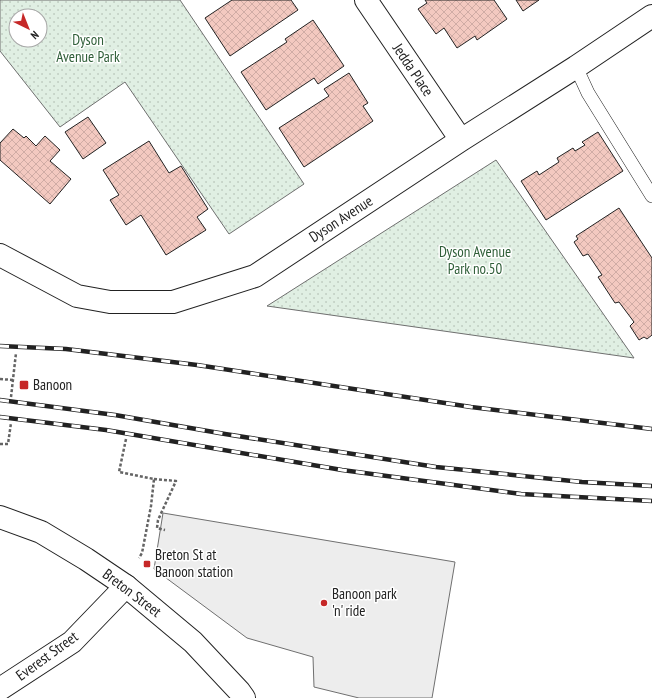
<svg xmlns="http://www.w3.org/2000/svg" width="652" height="698" font-family="'PT Sans Narrow',sans-serif">
	<style>
		.park { fill: url(#park-dots); stroke: #6f6f6f; fill-rule: evenodd }
		.parking { fill: #ededed; stroke: #6f6f6f }
		.building { fill: url(#building-cross-hatch); stroke: #222 }
		.lines { fill: none; stroke-linecap: round; stroke-linejoin: round }
		.lane-casing { stroke: #222; stroke-width: 14 }
		.street-casing { stroke: #222; stroke-width: 24 }
		.secondary-casing { stroke: #222; stroke-width: 24 }
		.path { stroke: #646464; stroke-width: 2.5; stroke-dasharray: 3 2; stroke-linecap: butt }
		.lane { stroke: #fff; stroke-width: 13 }
		.street { stroke: #fff; stroke-width: 22 }
		.secondary { stroke: #fff; stroke-width: 22 }
		.rail-casing { stroke: #222; stroke-width: 4.5 }
		.rail { stroke: #fff; stroke-width: 3; stroke-dasharray: 9; stroke-linecap: butt }
		.poi-dot { fill: #c62828; stroke: #fff; stroke-width: 1.5 }
		.labels { text-anchor: middle; stroke-width: 3; stroke-linejoin: round; paint-order: stroke }
		.park-label { font-size: 15px; fill: #2f5e38; stroke: #fff }
		.street-label { font-size: 15px; fill: #222; stroke: #fff }
		.poi-label { font-size: 15px; fill: #222; stroke: #fff; text-anchor: start }
	</style>
	<defs>
		<pattern id="park-dots" width="8" height="8" patternUnits="userSpaceOnUse"><rect width="8" height="8" fill="#e0efe3"/><path d="M2 2h.1M6 6h.1" fill="none" stroke="#c0cdc2" stroke-width="1.8" stroke-linecap="round"/></pattern>
		<pattern id="building-cross-hatch" width="8" height="8" patternUnits="userSpaceOnUse"><rect width="8" height="8" fill="#f3c9c0"/><path d="M0 0l8 8M0 8l8-8" fill="none" stroke="#d0aca5"/></pattern>
	</defs>
	<rect width="100%" height="100%" fill="#fff"/>
	<path class="park" d="M0,0H180L304,184L229,234L125,82L60,127L0,51ZM16,16H40V40H16Z
		M496,160L634,358L267,306Z"/>
	<path class="parking" d="M163,513L455,562L432,698H359L314,687L313,657L247,638L154,569Z"/>
	<path class="building" d="M232,0H291L298,10L230,56L205,18Z
		M425,0H494L507,19L477,40L475,36L457,48L444,28L436,34L418,9L427,3Z
		M516,0H539L523,11Z
		M313,20L344,66L318,84L314,78L266,110L241,72L287,42L285,39Z
		M349,73L368,103L363,106L373,121L304,167L279,128L329,96L324,89Z
		M88,117L106,143L83,159L65,132Z
		M13,129L24,138L26,136L36,146L45,136L60,150L50,161L71,179L50,204L0,160V143Z
		M598,132L623,171L546,220L521,181L537,171L539,175L559,162L557,158L573,148L575,151L585,145L582,142Z
		M149,141L169,173L181,166L208,209L197,217L206,230L166,255L141,215L126,225L110,200L119,195L103,170Z
		M619,208L652,258V335L647,339L644,337L639,340L630,326L634,322L619,302L615,303L598,277L602,275L588,254L583,256L574,242L578,239L576,236Z"/>
	<g class="lines">
		<g class="lane-casing">
			<path id="lane" d="M576,67L588,93L652,196"/>
		</g>
		<g class="street-casing">
			<path id="street" d="M366,0L461,140
				M0,255L77,296L110,302H173L255,276L461,140L576,67L652,16
				M0,689L72,642L126,586"/>
		</g>
		<g class="secondary-casing">
			<path id="secondary" d="M0,517L41,532L86,559L126,586L193,642L239,691L244,698"/>
		</g>
		<path class="path" d="M0,379L13,380
			M11,397L16,353
			M126,439L119,472L154,479L151,506L142,553L139,558
			M0,444H8L11,423
			M154,479L176,481L158,520L157,528L165,530"/>
		<use href="#lane" class="lane"/>
		<use href="#street" class="street"/>
		<use href="#secondary" class="secondary"/>
		<g class="rail-casing">
			<path id="rail" d="M0,346L66,349L197,365L471,407L652,429
				M0,400L115,415L225,434L436,467L582,482L652,486
				M0,417L106,430L342,470L521,494L652,501"/>
		</g>
		<use href="#rail" class="rail"/>
	</g>
	<g class="poi-dot">
		<rect x="19" y="380" width="10" height="10" rx="2"/>
		<rect x="143" y="560" width="8" height="8" rx="2"/>
		<circle cx="324" cy="603" r="4"/>
	</g>
	<g class="labels">
		<g class="park-label">
			<text x="88" y="45">Dyson<tspan x="88" dy="17">Avenue Park</tspan></text>
			<text x="475" y="257">Dyson Avenue<tspan x="475" dy="17">Park no.50</tspan></text>
		</g>
		<g class="street-label">
			<text transform="translate(413 70) rotate(56)" y="5">Jedda Place</text>
			<text transform="translate(341 219) rotate(-33)" y="5">Dyson Avenue</text>
			<text transform="translate(132 593) rotate(37)" y="5">Breton Street</text>
			<text transform="translate(47 656) rotate(-36)" y="5">Everest Street</text>
		</g>
		<g class="poi-label">
			<text x="33" y="390">Banoon</text>
			<text x="155" y="560">Breton St at<tspan x="155" dy="17">Banoon station</tspan></text>
			<text x="332" y="599">Banoon park<tspan x="332" dy="17">'n' ride</tspan></text>
		</g>
	</g>
	<g transform="translate(28 28) rotate(137)"><circle r="19" fill="#ffffff" stroke="#a7a7a7"/>
	<path d="M0-3L7 15L0 10L-7 15Z" fill="#c62828"/>
	<text y="-6" font-size="11" font-weight="bold" text-anchor="middle" fill="#222222">N</text>
	</g>
</svg>
